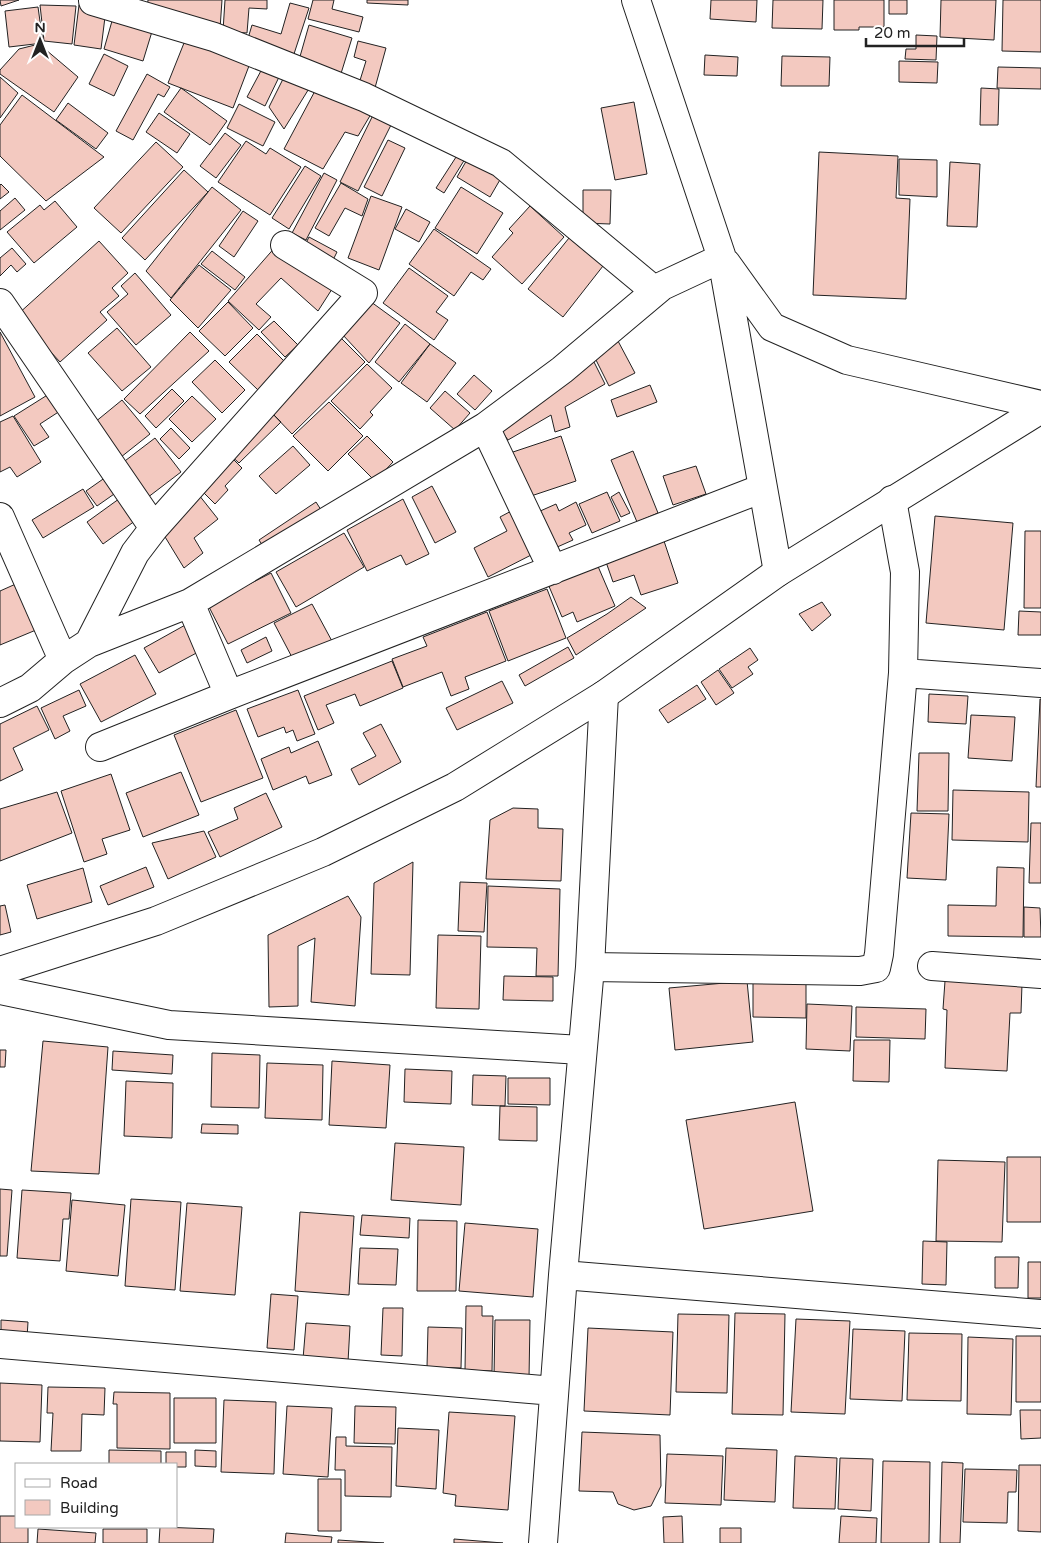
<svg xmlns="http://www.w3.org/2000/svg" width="1041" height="1543" font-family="'Varela Round',sans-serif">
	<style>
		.building { fill: #f3c9c0; stroke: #222 }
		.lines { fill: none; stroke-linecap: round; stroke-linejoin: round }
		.minor-casing { stroke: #222; stroke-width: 30 }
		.major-casing { stroke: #222; stroke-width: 30 }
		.minor { stroke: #fff; stroke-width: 28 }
		.major { stroke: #fff; stroke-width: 28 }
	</style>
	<rect width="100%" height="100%" fill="#fff"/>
	<path class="building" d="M0,0H19L1,6Z
		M148,0H222L220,29L147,9Z
		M225,0H267V9L249,8L247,33L223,31Z
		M313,0H334L332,9L363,17L359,32L308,19Z
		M367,0H408V5L367,3Z
		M711,0H757L756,22L710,19Z
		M773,0H823L822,29L772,28Z
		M834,0H884V27H859V30H834Z
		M889,0H907V14H889Z
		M941,0H996L994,40L940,37Z
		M1003,0H1041V52L1002,51Z
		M290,3L309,8L292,60L246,45L252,25L281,34Z
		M40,5L76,6L72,44L44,41Z
		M79,5L106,9L101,49L74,45Z
		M38,7L43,43L9,47L5,11Z
		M114,14L154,25L143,61L104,49Z
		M309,25L352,38L339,80L297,67Z
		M188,33L252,58L233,108L168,83Z
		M916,35L937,36L936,60L905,59L906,49H916Z
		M358,41L386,48L373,95L357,90L366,61L354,57Z
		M39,44L78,77L54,112L0,74V70L19,49Z
		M104,54L128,66L114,96L89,84Z
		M705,55L738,57L737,76L704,75Z
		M782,56L830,57L829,86H781Z
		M899,61L938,62L937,83L899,82Z
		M263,67L280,75L265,106L247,97Z
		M998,67L1041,68V89L997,88Z
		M147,74L170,87L164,97L158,94L133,140L116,131Z
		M285,75L310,87L284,129L269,107Z
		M0,77L18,93L0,118Z
		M181,88L227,121L210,145L164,112Z
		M981,88L999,89L998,125H980Z
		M316,89L374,109L358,136L345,132L323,169L284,149Z
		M22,95L104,157L46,201L0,156V125Z
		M634,102L647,174L615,180L601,108Z
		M68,103L108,133L96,149L56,120Z
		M239,104L275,122L263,146L227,128Z
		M376,109L394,119L358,191L340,182Z
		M159,113L190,134L177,153L146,132Z
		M225,133L241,145L216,178L200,166Z
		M388,140L405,148L382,196L364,187Z
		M246,141L266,154L270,148L301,167L270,215L218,182Z
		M156,142L183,167L121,233L94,208Z
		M819,152L898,156L896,198L910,199L906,299L813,295Z
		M458,154L465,159L444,193L436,188Z
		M468,158L501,178L490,197L457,177Z
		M899,159L937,160V197L899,195Z
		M950,162L980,164L977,227L947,226Z
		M305,166L321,176L289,229L272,218Z
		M184,170L208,192L145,260L122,238Z
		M324,173L337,180L306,240L292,233Z
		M341,183L368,199L362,216L345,208L329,236L315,228Z
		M1,184L9,192L0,199V185Z
		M212,187L241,210L171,298L146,271Z
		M461,187L503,213L477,254L435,228Z
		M583,190H611L610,224L583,223Z
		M371,196L402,207L379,270L348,258Z
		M15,198L25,210L0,230V211Z
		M55,201L77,227L34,263L7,232L40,205L44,210Z
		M530,206L564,237L522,284L492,257L513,233L509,229Z
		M406,209L430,222L419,242L395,229Z
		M243,211L258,221L234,257L219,246Z
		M434,229L491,269L483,280L471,272L454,296L409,264Z
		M309,237L337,252L330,266L302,251Z
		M569,238L603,266L563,317L528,289Z
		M99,241L128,273L112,288L119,296L100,312L107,320L60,362L17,315Z
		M277,245L334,286L318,311L281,278L256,304L271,317L259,330L228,301Z
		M12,248L26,264L17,272L11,265L0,276V258Z
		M212,251L245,277L235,290L201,264Z
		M199,265L231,290L198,328L170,300Z
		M409,268L448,296L436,312L448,320L434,340L383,303Z
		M135,273L171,315L136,345L107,312L128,294L121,286Z
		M367,299L400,323L369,363L342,334Z
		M228,302L253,328L225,356L199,331Z
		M274,321L298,345L285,357L261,332Z
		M405,324L430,344L399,382L375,362Z
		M117,328L151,367L122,391L88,353Z
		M0,332L35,397L0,416Z
		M190,332L209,351L140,414L124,399Z
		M257,334L285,362L258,390L229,362Z
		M341,338L365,362L292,434L268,409Z
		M618,341L635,373L609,386L593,354Z
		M430,344L456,363L427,402L401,383Z
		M591,356L605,384L565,407L570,427L555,432L551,415L508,440L498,426Z
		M215,360L245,390L222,413L192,382Z
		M367,364L392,388L370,412L373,415L360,429L331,401Z
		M474,375L492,391L475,410L457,394Z
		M650,385L657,402L617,417L611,400Z
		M172,389L184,401L156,428L145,416Z
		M445,391L470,413L455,430L430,408Z
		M49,394L60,411L40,424L49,437L34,446L14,416Z
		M192,396L216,419L192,442L169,419Z
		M122,400L150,434L116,461L89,427Z
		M329,402L363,436L328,471L293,436Z
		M268,409L281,422L239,463L226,451Z
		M13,416L41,462L17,477L10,467L0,472V422Z
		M171,428L190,448L179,459L160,439Z
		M367,436L393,462L375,481L348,454Z
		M561,436L576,481L525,498L510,453Z
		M155,438L181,472L143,501L117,467Z
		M293,446L310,465L276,494L259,476Z
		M633,451L658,513L637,522L611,460Z
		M228,454L242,468L225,486L228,490L215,504L197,486Z
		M696,466L706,494L673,505L663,476Z
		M106,477L117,492L97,506L86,491Z
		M432,486L456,532L435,543L412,497Z
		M83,489L94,507L43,538L32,520Z
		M195,490L218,519L194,538L203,553L184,568L159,527Z
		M607,492L620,521L592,533L579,504Z
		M619,492L630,513L621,517L611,497Z
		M123,496L139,518L103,544L87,522Z
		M403,499L429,554L406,565L401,555L367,571L347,530Z
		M316,502L323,513L266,551L259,540Z
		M576,502L586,525L569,533L573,540L555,548L538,512L556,504L559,511Z
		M517,508L539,551L488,577L474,548L507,531L500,517Z
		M935,516L1013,523L1004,630L926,623Z
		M1025,531H1041V608H1024Z
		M344,533L364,567L296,607L276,572Z
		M664,541L678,583L641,595L634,575L613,582L606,562Z
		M597,564L615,606L577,622L573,612L562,617L548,584Z
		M271,573L291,613L228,644L208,605Z
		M27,579L36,630L0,645V591Z
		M547,589L566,638L508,661L489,611Z
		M631,597L646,608L576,655L567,638L607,614Z
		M822,602L831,615L812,631L799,614Z
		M312,604L333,643L295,663L274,623Z
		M1019,611L1041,612V635H1018Z
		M487,612L506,661L465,677L469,689L451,696L442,672L403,687L392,659L427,646L423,637Z
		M187,624L202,650L159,673L144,648Z
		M266,637L272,651L247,663L241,650Z
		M568,647L574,658L525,686L519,675Z
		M750,648L758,660L748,667L753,674L732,688L719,669Z
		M135,655L156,694L101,722L80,684Z
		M392,661L403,688L360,706L355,694L326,705L334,723L318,730L304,696Z
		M718,670L734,693L716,705L701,682Z
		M502,681L513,703L457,730L446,708Z
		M697,685L706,699L668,723L659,710Z
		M79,690L86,706L63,716L70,731L55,739L41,708Z
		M298,690L315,734L297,741L293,730L286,733L284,727L258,737L247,709Z
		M929,694L968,696L966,724L928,722Z
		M1040,699H1041V787H1036Z
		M37,706L49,730L13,748L23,770L0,781V724Z
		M236,710L263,778L201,802L174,735Z
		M971,715L1015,717L1012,761L968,758Z
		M381,724L401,762L359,785L351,769L376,756L363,733Z
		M318,741L332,775L309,784L306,776L273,790L261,759L289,747L291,753Z
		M919,753H949L948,811H917Z
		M181,772L199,815L143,837L126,793Z
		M111,774L130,830L102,839L107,854L84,862L61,791Z
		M953,790L1029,792L1028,842L952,840Z
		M57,792L72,833L0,861V809Z
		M266,793L282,827L220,857L208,832L238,819L234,808Z
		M513,808L538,809V828L563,829L561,881L486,879L490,820Z
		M911,813L949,814L946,880L907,878Z
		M1031,823H1041V883H1029Z
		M204,831L216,857L168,879L152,843Z
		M413,862L410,975L371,974L374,883Z
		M146,867L154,887L108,905L100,886Z
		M997,867L1024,868L1023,937L948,936V905L996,906Z
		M83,868L92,902L37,919L27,885Z
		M460,882L487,883L484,932L458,931Z
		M488,886L560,889L558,976H536L537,948L487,947Z
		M348,896L361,917L355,1006L311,1002L315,938L298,946V1006L269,1007L268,935Z
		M5,905L11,932L0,935V906Z
		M1024,907L1040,908L1041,937H1024Z
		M438,935L481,936L479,1009L436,1008Z
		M504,976L553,977V1001L503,1000Z
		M747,981L753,1042L675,1050L669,988Z
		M945,981L1022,984L1021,1013H1010L1007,1071L945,1068L947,1010L943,1009Z
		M753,983L806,984V1018L753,1017Z
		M807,1004L852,1006L850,1051L806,1049Z
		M856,1007L926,1009L925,1039L856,1037Z
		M854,1040H890L889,1082L853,1081Z
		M43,1041L108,1047L99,1174L31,1171Z
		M0,1050H6L5,1067H0Z
		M113,1051L173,1055L172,1074L112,1070Z
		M212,1053L260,1055L259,1108L211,1107Z
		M332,1061L390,1065L386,1128L329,1125Z
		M267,1063L323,1065L322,1120L265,1118Z
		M405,1069L452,1071L451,1104L404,1102Z
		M473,1075L506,1076L505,1106L472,1105Z
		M508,1078H550V1105L508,1104Z
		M126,1081L173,1083L172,1138L124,1136Z
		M795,1102L813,1211L704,1229L686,1120Z
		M500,1106L537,1107V1141L499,1140Z
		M202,1124L238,1125V1134L201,1133Z
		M395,1143L464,1147L461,1205L391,1200Z
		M1007,1157H1041V1222H1007Z
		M938,1160L1005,1162L1002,1242L936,1241Z
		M0,1189L12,1190L7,1256H0Z
		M22,1190L71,1193L69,1219H63L60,1261L17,1258Z
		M131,1199L181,1202L175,1290L125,1286Z
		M72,1200L125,1205L118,1276L66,1271Z
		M187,1203L242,1207L235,1295L180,1291Z
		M300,1212L354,1216L349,1295L295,1291Z
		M362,1215L410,1218L409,1238L360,1235Z
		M418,1220L457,1221L456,1291H417Z
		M465,1223L538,1229L533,1297L459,1291Z
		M923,1241L947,1242L946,1285L922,1284Z
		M360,1248L398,1249L396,1285L358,1284Z
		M995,1257H1019L1018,1288H995Z
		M1028,1262H1041V1298H1028Z
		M271,1294L298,1296L294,1350L267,1348Z
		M466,1306H482V1316H493L492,1371L465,1370Z
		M383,1308H403L402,1356L381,1355Z
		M735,1313L785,1314L783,1415L732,1414Z
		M678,1314L729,1315L727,1393L676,1392Z
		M796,1319L850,1321L845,1414L791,1412Z
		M1,1320L28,1322L27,1338L1,1337Z
		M495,1320H530L529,1378L494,1377Z
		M306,1323L350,1326L348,1362L303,1359Z
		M428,1327L462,1328L461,1368L427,1367Z
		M588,1328L673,1332L670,1415L584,1411Z
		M853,1329L905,1331L902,1401L850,1399Z
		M909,1333L962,1334L961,1401L907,1400Z
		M1016,1336H1041V1402H1016Z
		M968,1337L1013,1339L1011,1415L967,1414Z
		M0,1383L42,1385L40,1442L0,1441Z
		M48,1387L105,1388L104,1415L82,1414L81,1451H51L53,1413H47Z
		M114,1392L170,1393V1449L117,1448V1404H113Z
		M174,1398H216V1443H174Z
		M224,1400L276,1402L274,1474L221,1472Z
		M287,1406L332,1408L328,1477L283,1474Z
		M355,1406L396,1407L395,1444L354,1443Z
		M1020,1410H1041V1438L1021,1439Z
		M449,1412L515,1416L508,1510L455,1506L456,1495L443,1493Z
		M398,1428L439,1430L436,1489L396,1486Z
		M582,1432L660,1435L661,1486L651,1506L634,1510L618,1504L613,1492L579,1491Z
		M336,1437H346V1446L392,1447L391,1497L345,1496V1470H335Z
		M726,1448L777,1450L775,1502L724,1500Z
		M109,1450L161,1451V1464H109Z
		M195,1450L216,1451V1467L195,1466Z
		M166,1452H186V1467H176V1464H166Z
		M667,1454L723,1456L721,1505L665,1503Z
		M795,1456L837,1458L835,1509L793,1508Z
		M840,1458L873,1459L871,1511L838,1509Z
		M883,1461L930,1462L929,1543H881Z
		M942,1462L963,1463L960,1543H940Z
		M1019,1465H1041V1532L1018,1531Z
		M965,1469L1017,1470L1016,1492H1008L1007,1523L963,1522Z
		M318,1479H341V1531H318Z
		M0,1516H16V1527H28V1543H0Z
		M682,1516L683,1543H664L663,1517Z
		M841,1516L877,1518L876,1543H839Z
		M160,1527L214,1529L213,1543H159Z
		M720,1528H741V1543H720Z
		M38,1529L96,1533L95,1543H37Z
		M103,1529H147V1543H103Z
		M286,1533L332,1537L331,1543H285Z
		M454,1539L503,1543H454Z
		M338,1540L384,1543H338Z"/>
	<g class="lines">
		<g class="minor-casing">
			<path id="minor" d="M636,0L722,258L778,572
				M93,1L214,37L364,97L501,163L655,291
				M726,263L772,327L847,360L1041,405
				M0,303L154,528
				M485,427L553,570
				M0,517L63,660
				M190,603L229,695
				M89,643L135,553L154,528L363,293L285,245
				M903,673L1041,683
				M0,703L30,688L63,660L89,643L190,603L485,427L562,370L662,286L722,258
				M100,747L229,695L763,488
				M932,966L1041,974
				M590,967L860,971L876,968L879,954L903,673L905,572L892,500
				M0,990L169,1025L581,1050
				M563,1275L1041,1314
				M0,1344L554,1391
				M543,1543L563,1275L590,967L604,695"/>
		</g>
		<g class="major-casing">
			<path id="major" d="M0,971L156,921L323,852L455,787L604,695L778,572L1041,409"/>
		</g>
		<use href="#minor" class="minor"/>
		<use href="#major" class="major"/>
	</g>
	<rect x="15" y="1463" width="162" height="65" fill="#ffffff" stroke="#a7a7a7"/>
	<rect x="25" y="1479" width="25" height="8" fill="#ffffff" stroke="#a7a7a7"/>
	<text x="60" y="1488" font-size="15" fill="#222222">Road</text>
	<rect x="25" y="1500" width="25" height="15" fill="#f3c9c0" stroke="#a7a7a7"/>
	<text x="60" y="1513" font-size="15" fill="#222222">Building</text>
	<g transform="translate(40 40)" stroke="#ffffff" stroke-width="4" paint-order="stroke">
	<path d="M0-4L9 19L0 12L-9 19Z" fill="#222222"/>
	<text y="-8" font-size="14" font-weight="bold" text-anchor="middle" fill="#222222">N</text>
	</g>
	<path d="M866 38v8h98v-8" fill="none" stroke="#222222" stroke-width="2.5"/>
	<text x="874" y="38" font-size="15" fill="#222222" stroke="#ffffff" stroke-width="4" paint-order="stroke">20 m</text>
</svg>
